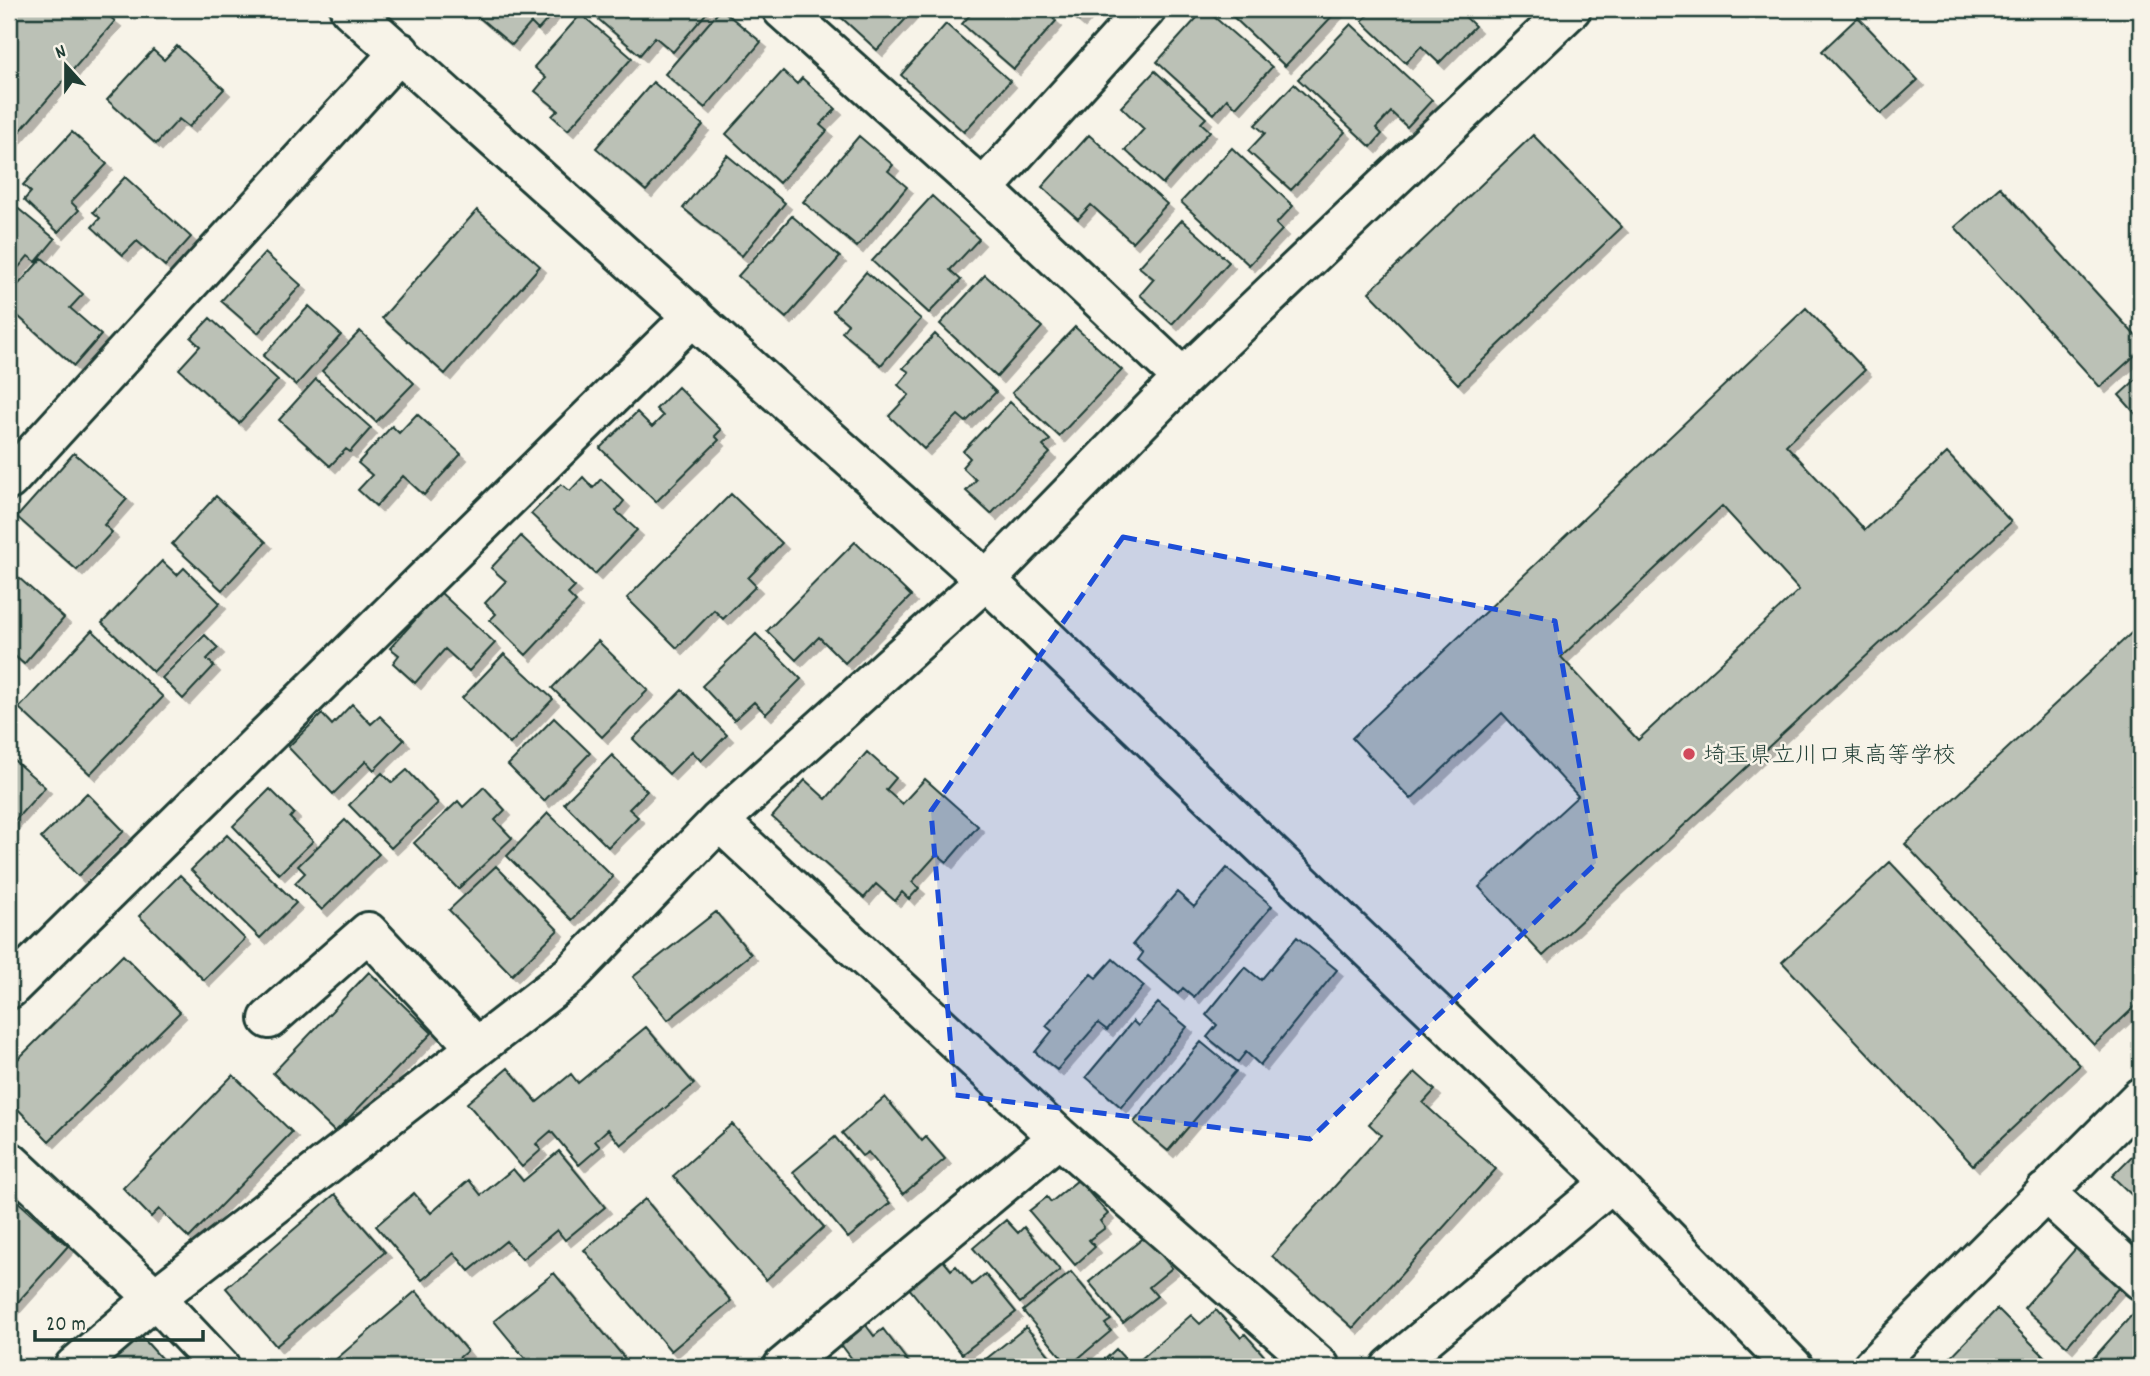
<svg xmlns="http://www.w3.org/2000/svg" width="2150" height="1376" font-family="Dekko,'Klee One',sans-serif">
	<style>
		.building { fill: #bbc1b6; stroke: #1f3d34; stroke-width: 2; fill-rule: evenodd; filter: url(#shadow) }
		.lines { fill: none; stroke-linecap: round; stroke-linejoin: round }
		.minor-casing { stroke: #1f3d34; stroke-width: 44 }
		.minor { stroke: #f7f3e8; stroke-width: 38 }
		.marked { fill: #1d4ed8; fill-opacity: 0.2; stroke: #1d4ed8; stroke-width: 5; stroke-dasharray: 14 9; stroke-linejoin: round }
		.poi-dot { fill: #d1495b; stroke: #f7f3e8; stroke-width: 2.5 }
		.labels { text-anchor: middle; stroke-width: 5; stroke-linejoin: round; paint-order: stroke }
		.poi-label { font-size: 23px; fill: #1f3d34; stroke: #f7f3e8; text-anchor: start }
	</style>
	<defs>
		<filter id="shadow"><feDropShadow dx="6" dy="6" stdDeviation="0" flood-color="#0004"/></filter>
	</defs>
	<rect width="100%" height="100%" fill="#f7f3e8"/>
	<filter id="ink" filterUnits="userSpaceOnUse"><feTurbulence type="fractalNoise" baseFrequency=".0143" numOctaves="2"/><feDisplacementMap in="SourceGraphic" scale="14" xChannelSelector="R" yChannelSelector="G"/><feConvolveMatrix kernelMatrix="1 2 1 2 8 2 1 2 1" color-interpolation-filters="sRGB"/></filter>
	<g filter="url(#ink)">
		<path class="building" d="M16,9H100L115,21L9,144V17Z
			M469,9H557L538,30L531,23L512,45Z
			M607,9H710L673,52L655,37L640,55L598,19Z
			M721,9L761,42L705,108L665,74Z
			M832,9H915L877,50Z
			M975,9H1042L1056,21L1014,69L962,24Z
			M1065,9H1090L1079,21Z
			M1205,9L1272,67L1236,107L1227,99L1214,114L1157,62Z
			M1225,9H1339L1285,66Z
			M1373,9H1457L1475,26L1439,63L1421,46L1406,63L1362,21Z
			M581,14L632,58L568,130L552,116L558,110L535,91L546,78L534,67Z
			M1858,17L1918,80L1881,114L1822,51Z
			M946,24L1010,81L964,132L901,75Z
			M1351,24L1432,100L1407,127L1391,112L1376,128L1382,134L1371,147L1298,79Z
			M177,46L224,89L189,127L179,119L156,144L107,100L153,50L164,60Z
			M783,71L797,84L802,78L836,109L820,125L827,131L779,183L726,134Z
			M1155,71L1206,118L1201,123L1210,131L1163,184L1125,150L1144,129L1121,107Z
			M653,82L703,125L646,191L596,148Z
			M1294,84L1345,132L1291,190L1248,151L1265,133L1255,125Z
			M72,132L107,164L71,202L79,210L58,232L24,200L31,192L23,185Z
			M1089,135L1167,204L1132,242L1091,205L1078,219L1042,187Z
			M1533,135L1622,227L1458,384L1369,292Z
			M859,136L893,165L888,171L907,187L857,247L803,202Z
			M1232,148L1293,206L1276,224L1282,230L1249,265L1181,202Z
			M727,155L785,203L742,256L683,208Z
			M125,177L191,237L165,266L137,241L123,255L92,227L100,218L93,212Z
			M2000,187L2141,342V350L2100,387L1955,227Z
			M932,196L979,239L950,270L961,280L929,313L872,261Z
			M15,206L55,239L36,262L28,256L9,279V214Z
			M477,210L540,266L445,374L382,318Z
			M792,216L840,257L786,318L738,276Z
			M1182,220L1229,262L1172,324L1140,295L1154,279L1139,267Z
			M265,253L301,285L258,333L221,301Z
			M42,258L83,294L70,308L101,335L74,366L9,308V295Z
			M866,272L921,319L881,365L842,332L848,324L833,311Z
			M985,275L1042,327L997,377L940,324Z
			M309,306L341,335L296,385L263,356Z
			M1806,308L1865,370L1786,445L1865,530L1947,453L2011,522L1543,956L1479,887L1578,796L1502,713L1411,799L1352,738ZM1722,506L1799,590L1638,740L1561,657Z
			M210,318L278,380L239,423L179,369L200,346L191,338Z
			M1075,327L1122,370L1059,436L1012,393Z
			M360,331L414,383L376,422L322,371Z
			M935,334L996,392L966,422L958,415L924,449L889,416L909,395L898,385L909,372L903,368Z
			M2141,375V420L2119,395Z
			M316,379L371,428L350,452L346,449L330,466L279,420Z
			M678,387L721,430L715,436L719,440L656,502L600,448L637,412L652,427L663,416L656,409Z
			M1010,402L1050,440L1043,446L1050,453L991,514L966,491L976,480L962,467L970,458L963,451Z
			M417,414L461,454L424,495L403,476L376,506L358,490L372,475L358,463L392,426L399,433Z
			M74,453L127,499L104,525L112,532L77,570L17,517Z
			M583,477L593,488L601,479L624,501L616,511L637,530L595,574L531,514L561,484L570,491Z
			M731,494L782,543L748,578L756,586L723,619L714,610L677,648L627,598Z
			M216,496L266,542L222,590L172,544Z
			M521,536L575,587L568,594L576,602L526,655L490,620L496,614L485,603L506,581L491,568Z
			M855,542L911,596L845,663L819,637L796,660L767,631Z
			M162,561L177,575L184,568L220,603L153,672L102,623Z
			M9,569L64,618L24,664L9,651Z
			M440,592L495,643L469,671L445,649L415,683L393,663L399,655L390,648Z
			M2141,624V1001L2094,1045L1905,844Z
			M92,630L163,697L90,774L19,708Z
			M756,634L801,679L766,714L754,702L734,720L702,686Z
			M205,635L218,648L207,659L214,666L183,699L162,678Z
			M598,641L648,690L602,737L552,688Z
			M504,654L553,699L510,744L462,698Z
			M682,690L727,735L701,761L692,751L669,774L633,739Z
			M352,704L371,724L380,716L404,740L374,770L366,761L333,794L288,747L322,714L332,725Z
			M554,718L590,753L544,801L508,765Z
			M867,752L896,778L886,790L902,804L925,779L978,826L947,862L937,854L912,882L919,888L909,899L902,892L895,901L876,884L864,898L772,817L805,780L826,799Z
			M612,755L647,791L629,809L638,817L608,847L564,803Z
			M9,756L45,787L9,827Z
			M407,770L438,803L391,848L349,805L382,773L392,783Z
			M484,787L505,810L495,820L512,838L458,889L414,843L458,801L463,807Z
			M270,789L294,813L290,818L313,841L279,874L233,826Z
			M87,793L124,831L78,876L41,838Z
			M548,813L613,877L572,920L507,856Z
			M345,820L379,854L322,910L295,883L305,873L298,866Z
			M227,835L296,903L260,938L191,870Z
			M1890,862L2080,1065L1973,1165L1782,962Z
			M496,866L558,930L512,975L449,910Z
			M1227,868L1272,906L1194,997L1183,988L1178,994L1138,960L1143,953L1133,944L1177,892L1194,907Z
			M180,875L245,939L204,980L139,916Z
			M716,912L751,954L668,1020L633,977Z
			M1297,937L1337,970L1260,1065L1246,1052L1238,1062L1207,1037L1217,1025L1206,1015L1245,967L1261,980Z
			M123,955L180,1012L49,1141L9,1100V1068Z
			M1113,959L1144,986L1107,1030L1098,1023L1057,1070L1035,1052L1052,1031L1046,1026L1091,974L1096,978Z
			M369,972L432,1033L335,1132L273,1073Z
			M1158,1003L1187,1027L1121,1107L1086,1077L1133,1021L1138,1026Z
			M646,1027L694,1084L621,1145L608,1129L595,1141L600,1147L579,1165L551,1131L536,1144L541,1150L522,1167L467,1103L508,1068L537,1102L571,1074L578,1083Z
			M1201,1042L1236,1071L1168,1151L1134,1122Z
			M1415,1072L1435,1090L1423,1103L1496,1169L1353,1328L1272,1256L1381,1135L1369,1124Z
			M233,1075L292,1132L189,1238L159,1209L151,1217L123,1188Z
			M885,1097L922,1141L926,1137L945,1159L903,1194L868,1152L862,1156L842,1133Z
			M732,1124L824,1227L766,1280L673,1176Z
			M835,1137L890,1203L848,1238L793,1172Z
			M2141,1147V1204L2112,1176Z
			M559,1151L605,1207L565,1240L557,1230L522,1259L506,1241L469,1271L454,1253L422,1280L376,1226L414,1193L431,1213L469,1180L481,1195L513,1169L523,1181Z
			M1078,1180L1108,1214L1100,1221L1105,1228L1089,1240L1095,1247L1075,1265L1029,1211L1047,1197L1051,1202Z
			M335,1194L385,1252L276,1346L226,1288Z
			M645,1199L731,1301L671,1351L584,1250Z
			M16,1200L68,1246L9,1312V1208Z
			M1006,1220L1018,1233L1024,1227L1060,1270L1020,1303L973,1248Z
			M1146,1236L1172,1268L1149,1287L1157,1296L1123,1323L1089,1282Z
			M2077,1247L2120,1286L2067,1346L2024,1308Z
			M942,1259L951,1270L956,1266L972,1285L985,1274L1016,1312L962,1354L908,1287Z
			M1071,1272L1111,1320L1105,1324L1111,1331L1069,1366L1023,1311Z
			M554,1273L632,1367H532L494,1321Z
			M416,1291L467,1351L448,1367H327Z
			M2139,1307L2141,1309V1367H2097L2091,1361Z
			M1997,1309L2055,1367H1941Z
			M1216,1310L1241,1338L1245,1334L1274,1367H1132L1191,1315L1200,1324Z
			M865,1324L874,1336L883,1329L912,1367H845L843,1365L852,1359L840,1343Z
			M1026,1327L1059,1367H976Z
			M140,1335L169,1367H104Z
			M1116,1349L1132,1367H1097Z"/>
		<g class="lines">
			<g class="minor-casing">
				<path id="minor" d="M350,9L986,580L1612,1182L1793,1367
					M782,9L983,189L1183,378
					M983,189L1146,9
					M9,480L400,52
					M719,821L1059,1137L1320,1367
					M9,989L693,316
					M269,1019L368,932L476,1047
					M9,1161L155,1298L220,1367
					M2045,1192L2141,1280
					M74,1367L155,1298L570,975L719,821L986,580L1183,378L1571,9
					M783,1367L1059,1137
					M1391,1367L1612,1182
					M1872,1367L2141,1097"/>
			</g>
			<use href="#minor" class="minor"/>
		</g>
	</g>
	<path class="marked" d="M1123,537L1555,621L1596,863L1310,1139L955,1095L931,811Z"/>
	<circle class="poi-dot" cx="1689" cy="754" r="7"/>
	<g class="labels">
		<g class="poi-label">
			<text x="1703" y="762">埼玉県立川口東高等学校</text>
		</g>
	</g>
	<rect width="2150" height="1376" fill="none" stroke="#f7f3e8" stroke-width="35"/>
	<rect x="18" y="18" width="2115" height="1341" fill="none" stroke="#1f3d34" stroke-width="2.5" filter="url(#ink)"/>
	<g transform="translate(66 66) rotate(339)" stroke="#f7f3e8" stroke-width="5" paint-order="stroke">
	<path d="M0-5L12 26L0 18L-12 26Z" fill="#1f3d34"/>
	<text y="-10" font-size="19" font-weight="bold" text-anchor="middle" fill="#1f3d34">N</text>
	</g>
	<path d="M35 1330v10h168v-10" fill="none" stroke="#1f3d34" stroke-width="3.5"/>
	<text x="46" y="1330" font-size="21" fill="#1f3d34" stroke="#f7f3e8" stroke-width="5" paint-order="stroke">20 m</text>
</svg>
